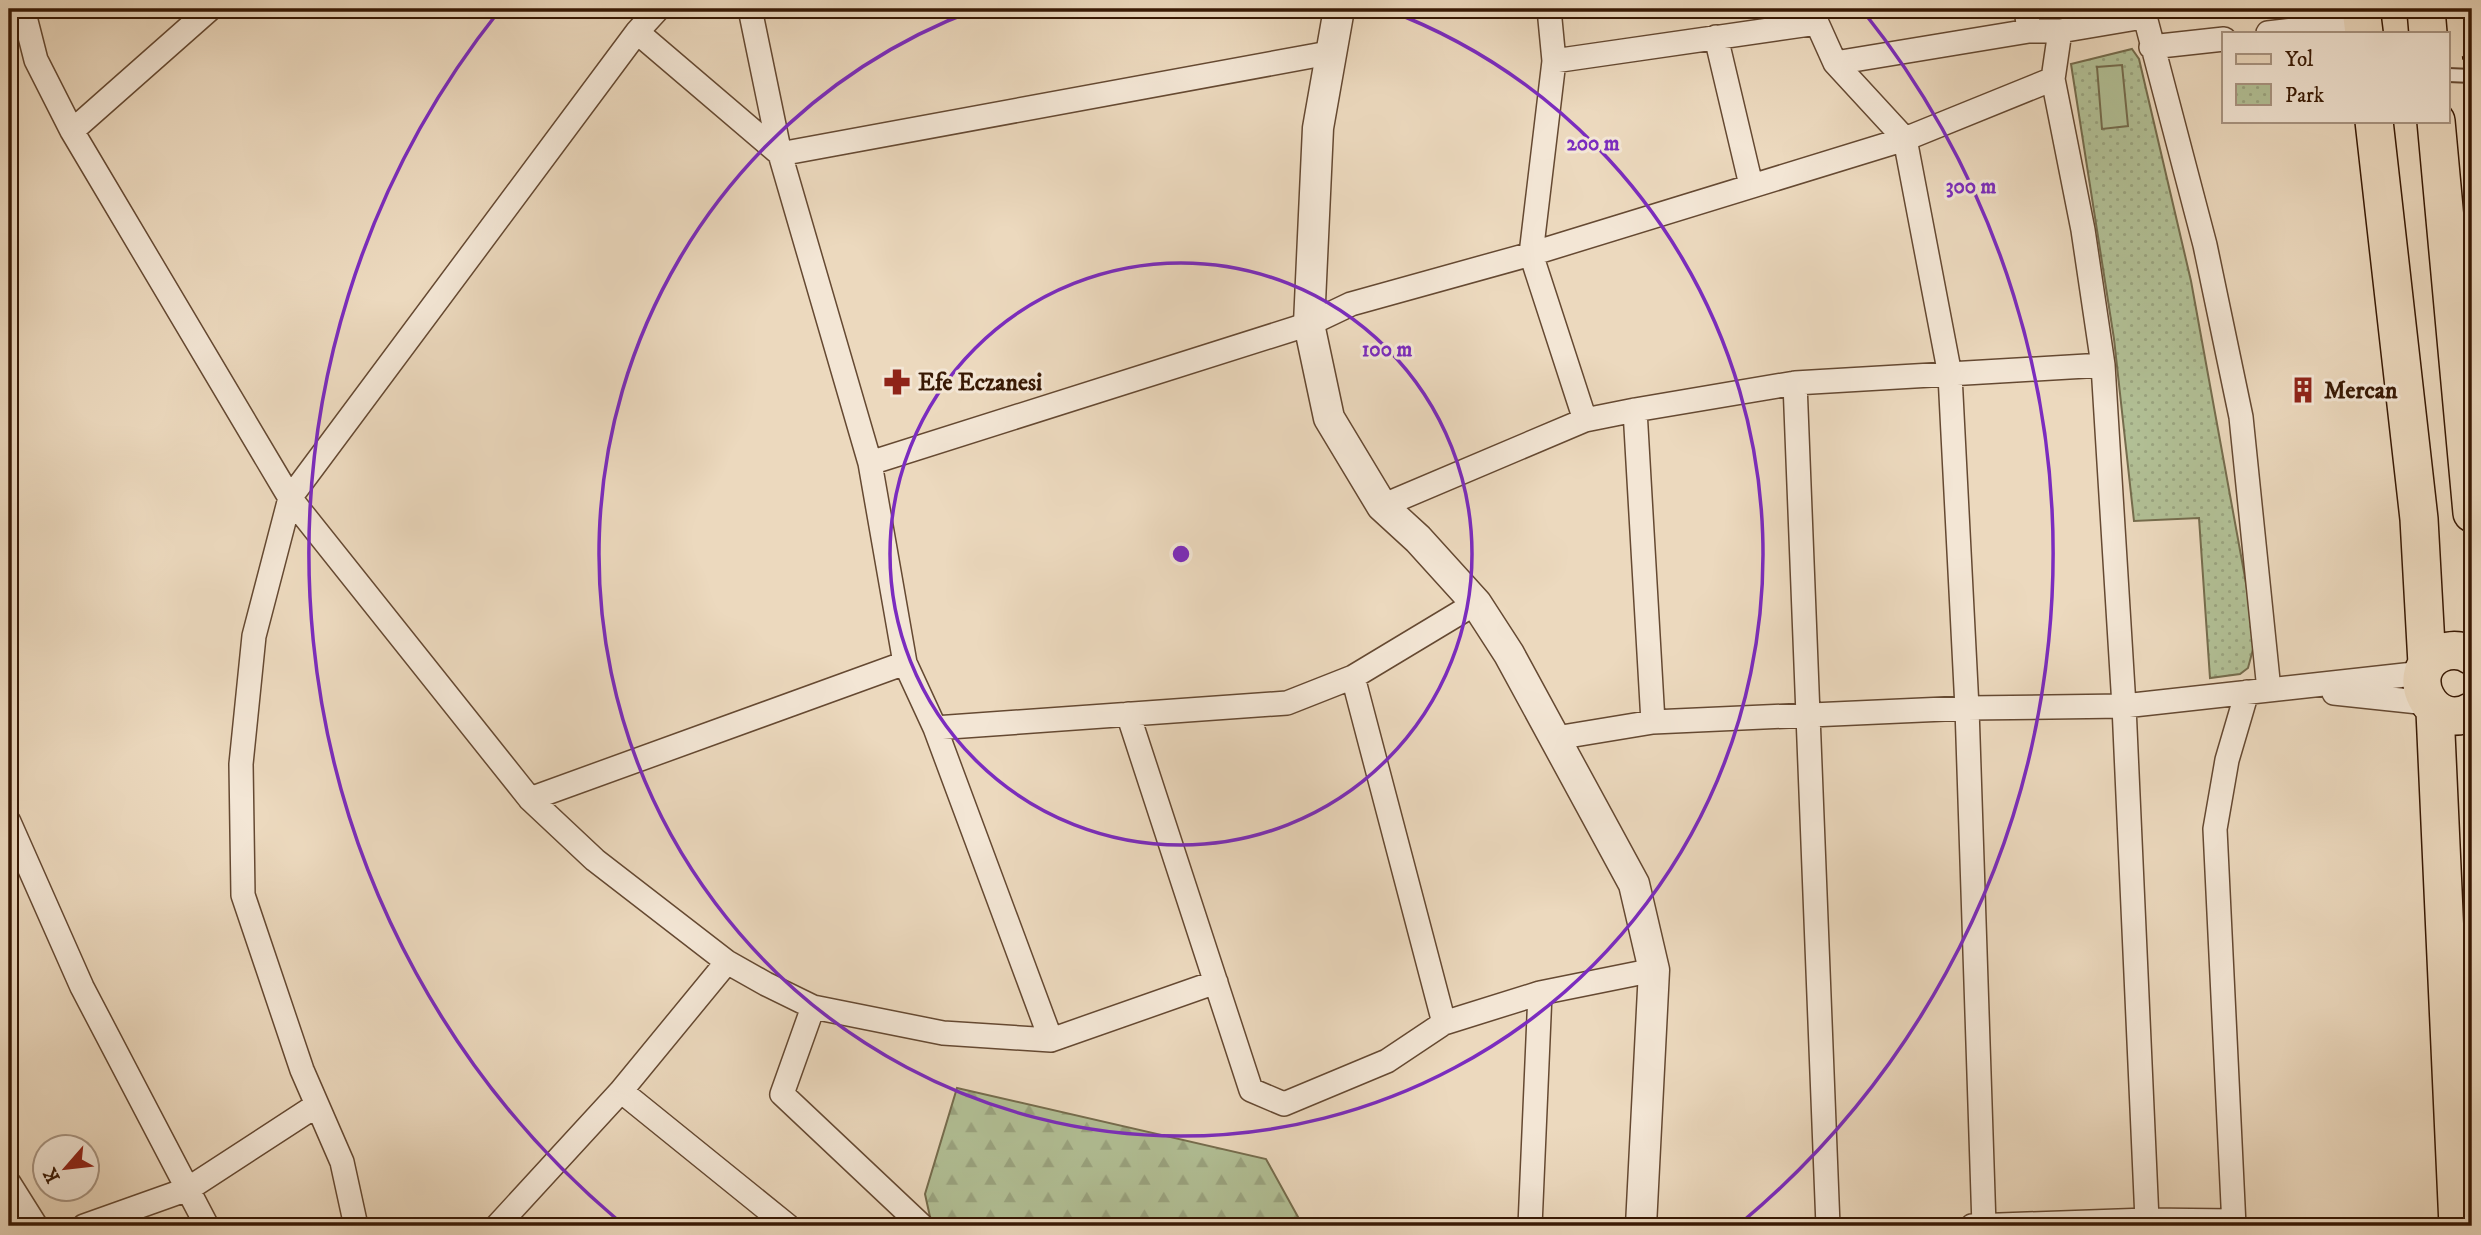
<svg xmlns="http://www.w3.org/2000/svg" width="2481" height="1235" font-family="'IM FELL DW Pica',serif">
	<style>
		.forest { fill: url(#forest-firs); stroke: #756c4d; stroke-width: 2 }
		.park { fill: url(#park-dots); stroke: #756c4d; stroke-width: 2 }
		.pitch { fill: #b2c096; stroke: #756c4d; stroke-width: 2 }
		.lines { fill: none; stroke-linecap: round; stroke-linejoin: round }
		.service-casing { stroke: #654932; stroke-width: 16 }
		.minor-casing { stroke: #654932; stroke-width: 26 }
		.tertiary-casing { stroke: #654932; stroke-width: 33 }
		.primary-casing { stroke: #381904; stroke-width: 40 }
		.path { stroke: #381904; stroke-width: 3.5; stroke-dasharray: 5 3.5; stroke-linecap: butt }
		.service { stroke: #f3e6d5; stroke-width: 12 }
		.minor { stroke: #f3e6d5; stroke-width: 23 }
		.tertiary { stroke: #f3e6d5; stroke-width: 30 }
		.primary { stroke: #ecd9be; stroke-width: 37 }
		.ring { fill: none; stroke: #7b2cbf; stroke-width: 3.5 }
		.labels { text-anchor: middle; stroke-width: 6; stroke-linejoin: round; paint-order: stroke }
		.poi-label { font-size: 24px; font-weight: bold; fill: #381904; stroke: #f3e6d5; text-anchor: start }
		.centre { fill: #7b2cbf; stroke: #f3e6d5; stroke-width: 3.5 }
		.ring-label { font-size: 21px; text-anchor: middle; font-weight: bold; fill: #7b2cbf; stroke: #f3e6d5; stroke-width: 6; stroke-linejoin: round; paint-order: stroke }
	</style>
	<defs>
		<pattern id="forest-firs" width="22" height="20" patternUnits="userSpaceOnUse" patternTransform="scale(1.75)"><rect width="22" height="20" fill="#b2c096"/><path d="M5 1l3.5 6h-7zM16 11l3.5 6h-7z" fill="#9aa480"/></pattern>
		<pattern id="park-dots" width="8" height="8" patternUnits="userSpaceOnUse" patternTransform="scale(1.75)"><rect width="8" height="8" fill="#b2c096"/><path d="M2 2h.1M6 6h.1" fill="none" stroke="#9aa480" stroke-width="1.8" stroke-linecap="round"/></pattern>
	</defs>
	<rect width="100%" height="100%" fill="#ecd9be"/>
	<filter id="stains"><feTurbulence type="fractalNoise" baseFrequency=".00286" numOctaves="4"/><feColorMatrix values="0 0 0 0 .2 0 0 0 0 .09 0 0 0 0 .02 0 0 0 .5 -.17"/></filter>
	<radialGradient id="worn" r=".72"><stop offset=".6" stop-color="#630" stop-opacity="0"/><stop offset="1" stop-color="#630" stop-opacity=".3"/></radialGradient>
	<path class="forest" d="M957,1088L1266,1159L1303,1226H932L925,1194Z"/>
	<path class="park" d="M2132,49L2139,59L2191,281L2256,638L2248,668L2240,674L2210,678L2199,518L2134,521L2114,339L2071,64Z"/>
	<path class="pitch" d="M2122,65L2128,126L2102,129L2097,67Z"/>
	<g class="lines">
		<g class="service-casing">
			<path id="service" d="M2448,75L2472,76V82"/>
		</g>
		<g class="minor-casing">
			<path id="minor" d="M23,9L36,60L72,131L290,498L530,799L595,860L727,962L766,984L813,1007L943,1033L1051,1040L1216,982
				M750,9L780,154L870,463L905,663L935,728L1051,1040
				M1549,9L1554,61L1531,254L1585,420
				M1814,9L1817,23L1835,63L1905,139L1950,375L1967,708L1984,1226
				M2026,9L2029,31
				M2143,9L2205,245L2241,417L2269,690
				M637,32L780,154L1334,52
				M2268,33L2362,22
				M1716,37L1751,185
				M2151,47L2224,39
				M1554,61L1817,23
				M1835,63L2029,31H2060
				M72,131L210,9
				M2103,365L2124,706L2147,1220
				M1795,383L1828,1226
				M1635,410L1653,722
				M870,463L1309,324L1351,304L1531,254L1905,139L2053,79
				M1382,506L1585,420L1635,410L1795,383L2103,365L2083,230L2053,79L2060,31L2143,17
				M1353,677L1444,1023
				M2334,693L2428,703
				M1128,714L1251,1090L1284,1104L1387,1061L1444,1023L1540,993L1654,970
				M935,728L1287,703L1353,677L1476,603
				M1556,738L1653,722L1967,708L2124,706L2423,673
				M530,799L905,663
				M9,822L82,987L207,1226
				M813,1007L782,1094L922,1226
				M621,1091L788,1226
				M9,1183L36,1226
				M84,1226L188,1189L317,1105
				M356,1226L342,1162L302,1070L243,895L241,764L254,636L290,498L637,32L658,9
				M497,1226L621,1091L727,962
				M1530,1226L1540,993
				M1972,1226L2147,1220L2234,1221
				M2234,1226L2215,829L2227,760L2247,692"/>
		</g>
		<g class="tertiary-casing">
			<path id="tertiary" d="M1339,9L1318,128L1309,324L1329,418L1382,506L1418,539L1476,603L1509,654L1634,884L1654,970L1641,1226"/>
		</g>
		<g class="primary-casing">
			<path id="primary" d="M2361,9L2364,33
				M2426,9L2428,33
				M2374,121L2419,519L2427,664
				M2436,121L2472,513
				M2472,656C2463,650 2452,649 2441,653C2400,671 2432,734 2472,711
				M2435,711L2458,1226"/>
		</g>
		<path class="path" d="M2462,58L2472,57"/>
		<use href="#service" class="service"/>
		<use href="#minor" class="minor"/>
		<use href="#tertiary" class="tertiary"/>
		<use href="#primary" class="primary"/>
	</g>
	<g class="ring">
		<circle cx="1181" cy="554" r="291"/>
		<path d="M1385 9A582 582 0 1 1 977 9"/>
		<path d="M620 1222A872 872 0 0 1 499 11M1863 11A872 872 0 0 1 1742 1222"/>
	</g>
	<defs>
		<g id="pharmacy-bare" transform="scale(2.1)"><path d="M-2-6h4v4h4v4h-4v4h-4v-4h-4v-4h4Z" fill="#8f2418" stroke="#f3e6d5" stroke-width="2.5" paint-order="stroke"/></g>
		<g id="building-bare" transform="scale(2.1)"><path d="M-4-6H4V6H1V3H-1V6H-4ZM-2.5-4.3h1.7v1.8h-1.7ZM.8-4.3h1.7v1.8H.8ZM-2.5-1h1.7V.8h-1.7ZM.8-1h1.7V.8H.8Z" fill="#8f2418" stroke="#f3e6d5" stroke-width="2.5" paint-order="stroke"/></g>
	</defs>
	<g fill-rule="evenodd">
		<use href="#pharmacy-bare" x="897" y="382"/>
		<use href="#building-bare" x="2303" y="390"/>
	</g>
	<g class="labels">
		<g class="poi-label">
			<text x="918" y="390">Efe Eczanesi</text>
			<text x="2324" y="398">Mercan</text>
		</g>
	</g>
	<circle cx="1181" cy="554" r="10" class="centre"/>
	<g class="ring-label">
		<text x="1593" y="150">200 m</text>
		<text x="1971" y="193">300 m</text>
		<text x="1387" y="356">100 m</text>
	</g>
	<rect width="2481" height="1235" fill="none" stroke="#ecd9be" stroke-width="35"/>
	<rect x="10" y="10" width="2460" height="1214" fill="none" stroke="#381904" stroke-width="3.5"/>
	<rect x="18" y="18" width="2446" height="1200" fill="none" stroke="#381904" stroke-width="2"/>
	<rect x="2222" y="32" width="228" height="91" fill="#f3e6d5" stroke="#a89481" stroke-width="2"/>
	<rect x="2236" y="54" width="35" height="10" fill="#ecd9be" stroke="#a89481" stroke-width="2"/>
	<text x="2285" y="66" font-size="21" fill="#381904">Yol</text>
	<rect x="2236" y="84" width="35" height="21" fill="url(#park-dots)" stroke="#a89481" stroke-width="2"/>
	<text x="2285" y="102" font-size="21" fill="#381904">Park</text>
	<g transform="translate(66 1168) rotate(242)"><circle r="33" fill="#f3e6d5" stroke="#a89481" stroke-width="2"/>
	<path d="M0-5L12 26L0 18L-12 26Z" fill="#8f2418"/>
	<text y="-10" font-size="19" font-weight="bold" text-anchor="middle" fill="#381904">K</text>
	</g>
	<rect width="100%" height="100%" filter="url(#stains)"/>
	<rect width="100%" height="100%" fill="url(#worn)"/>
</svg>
